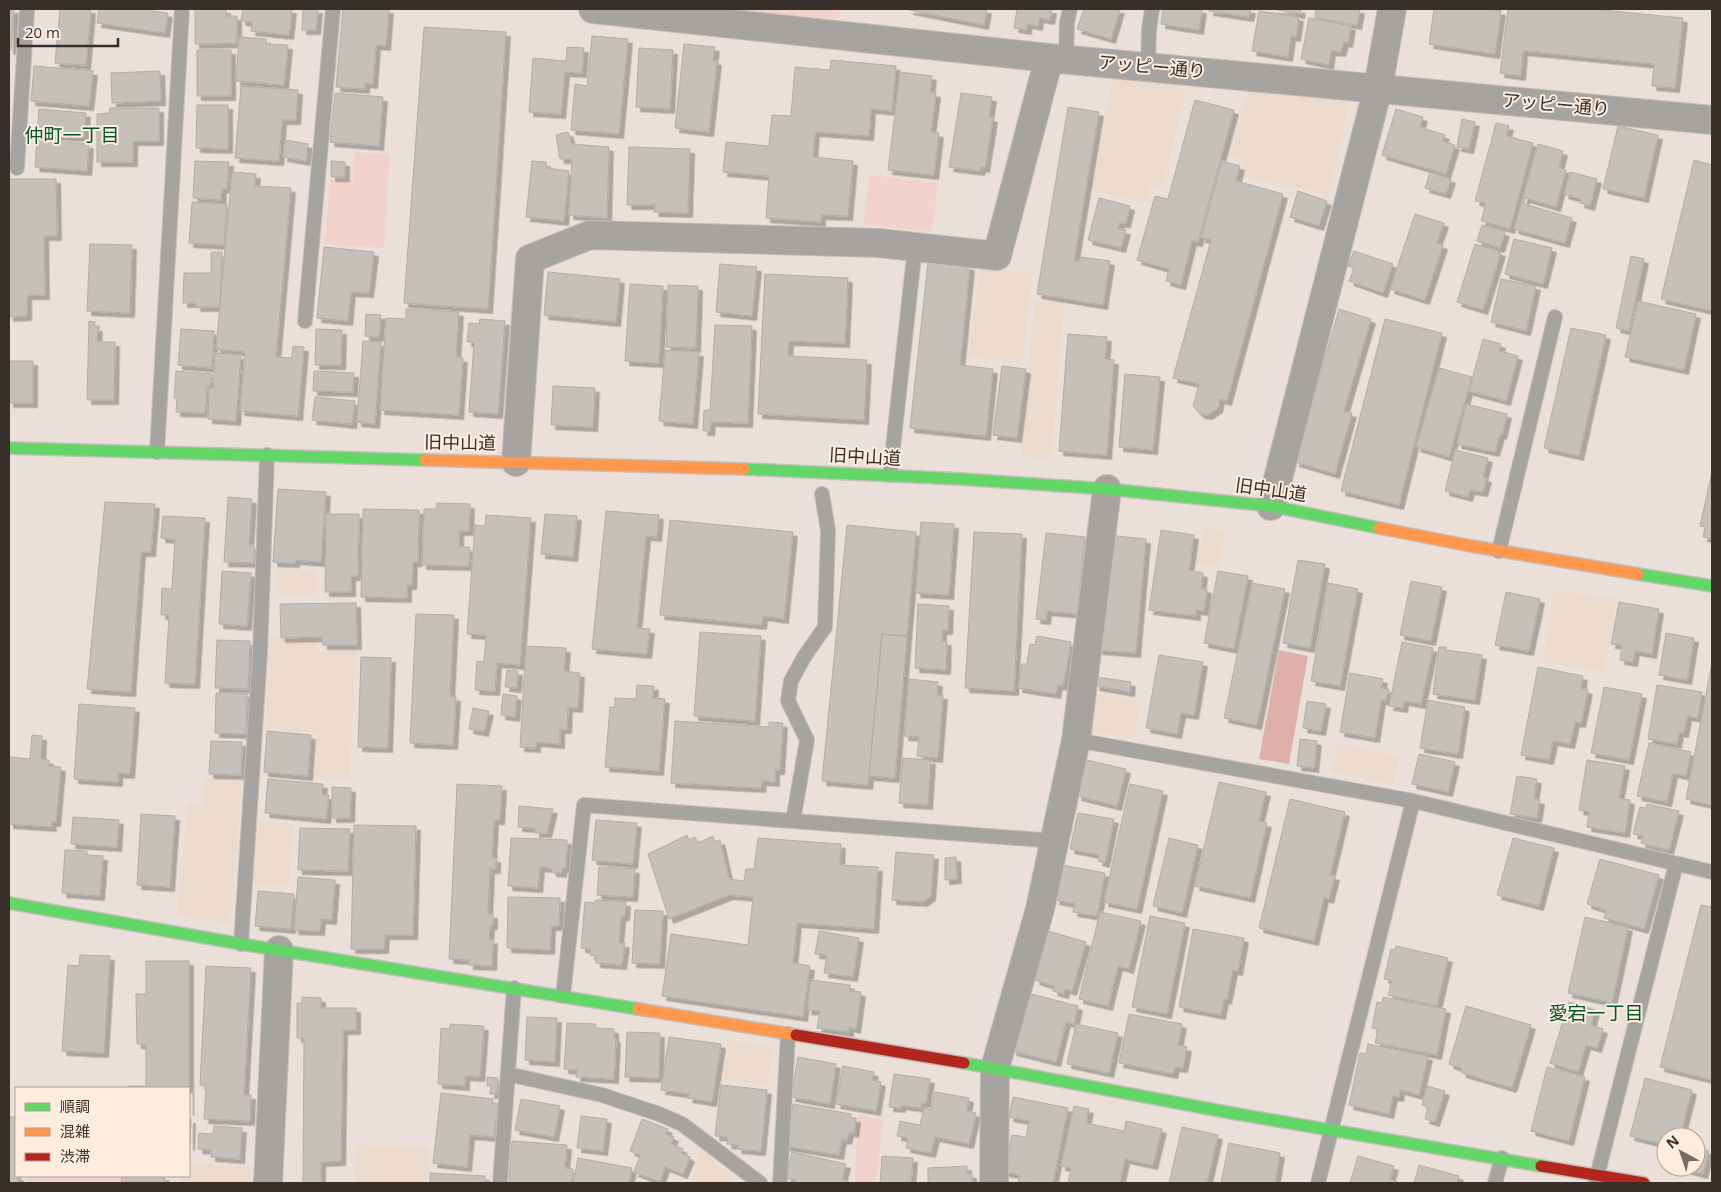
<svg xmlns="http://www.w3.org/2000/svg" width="1721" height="1192" font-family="'Open Sans','Noto Sans JP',sans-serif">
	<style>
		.built { fill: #ecdacc }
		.green { fill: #f2d2cc }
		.forest { fill: #deb0aa }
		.building { fill: #c6c0ba; stroke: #b4ada7; filter: url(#shadow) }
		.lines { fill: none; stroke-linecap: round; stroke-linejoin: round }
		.lane-casing { stroke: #c4bdb8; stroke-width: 16 }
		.street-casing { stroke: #c4bdb8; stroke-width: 30 }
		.fast-casing { stroke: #c4bdb8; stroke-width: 14 }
		.slow-casing { stroke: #c4bdb8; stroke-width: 14 }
		.jam-casing { stroke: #c4bdb8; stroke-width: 14 }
		.lane { stroke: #a7a3a1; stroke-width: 14 }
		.street { stroke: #a7a3a1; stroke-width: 28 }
		.fast { stroke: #63d668; stroke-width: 11 }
		.slow { stroke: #ff974d; stroke-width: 11 }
		.jam { stroke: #b3261e; stroke-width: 11 }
		.labels { text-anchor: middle; stroke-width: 4; stroke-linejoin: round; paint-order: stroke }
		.street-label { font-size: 18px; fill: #362f2a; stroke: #feeddf }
		.neighbourhood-label { font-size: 19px; fill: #01552c; stroke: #feeddf }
	</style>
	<defs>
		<filter id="shadow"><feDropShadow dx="4.5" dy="4.5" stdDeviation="0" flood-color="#0004"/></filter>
	</defs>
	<rect width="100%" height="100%" fill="#eae0d9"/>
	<path class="built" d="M1113,75L1188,78L1163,188L1151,185L1147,203L1092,191Z
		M1249,89L1350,98L1330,195L1239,176L1244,160L1229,157Z
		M980,268L1032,274L1022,363L969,357Z
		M1035,300L1064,302L1051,459L1021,456Z
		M1204,528L1226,532L1219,567L1197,563Z
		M277,569L317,570L316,595L276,594Z
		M1554,590L1616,599L1605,671L1543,662Z
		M270,638L319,641L320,652L356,651L349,779L315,778L317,733L265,730Z
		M1095,694L1140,701L1134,738L1089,731Z
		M1338,743L1399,757L1393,785L1331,771Z
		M204,778L242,781L230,924L177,916L188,804L203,805Z
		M257,821L294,824L289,887L251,884Z
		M730,1041L773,1047L767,1086L724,1079Z
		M356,1145L429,1148L427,1183H354Z
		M700,1148L737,1183H692Z
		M189,1164L250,1165V1183H181V1176H189Z"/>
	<path class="green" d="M747,9H840L839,19L747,12Z
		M355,152L390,155L384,248L325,244L330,180L353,181Z
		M870,175L938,183L932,232L863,224Z
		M859,1114L883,1121L876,1183H855V1163Z
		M26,1176H121V1183H26Z"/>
	<path class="forest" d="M1279,650L1308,656L1289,764L1259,759Z"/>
	<path class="building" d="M9,9H14L11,50H9Z
		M60,9H91L86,65L55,63Z
		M99,9H152V11L168,13L165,33L97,23Z
		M195,9H226V16H237V43L195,44Z
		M243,9H292L289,35L251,31L252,22L241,21Z
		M303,9H318L316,30H302Z
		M343,9H389L386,46L376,45L373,84L365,83V89L336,87Z
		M909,9H987L984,25L909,10Z
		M1017,9H1052L1050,20L1039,18L1038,26L1027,24V30L1014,28Z
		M1084,9H1120L1111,39L1077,29Z
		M1163,9H1202L1199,30L1161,24Z
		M1209,9H1251L1249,17L1209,11Z
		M1273,9H1301L1300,14Z
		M1316,9H1360L1357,25L1315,18Z
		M1434,9H1486L1501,11L1495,54L1429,44Z
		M1508,9H1592L1683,18L1675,88L1652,86L1654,64L1523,51L1521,76L1500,73Z
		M1259,11L1299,17L1296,37L1291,36L1288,57L1252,51Z
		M1309,18L1351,26L1348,43L1344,42L1341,52L1331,51L1329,65L1301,59Z
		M424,27L506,32L488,309L404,303Z
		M592,36L628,39L619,134L571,130L575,84L587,86Z
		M239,37L266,39V44L288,45L284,85L236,81Z
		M684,44L715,47L713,60L717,61L709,132L675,128Z
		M567,47L584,48L582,73L565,72L561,114L529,112L533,58L566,61Z
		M639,48L673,50L670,109L636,107Z
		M197,50H231V96H197Z
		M831,60L896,66L892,111L871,109L869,136L815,132L813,157L853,161L848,216L821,215V222L766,218L769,176L723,172L726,142L769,146L772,115L791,116L795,67L830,70Z
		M34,66L93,71L89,106L31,101Z
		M160,71L161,101L112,103L111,73Z
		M900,72L932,76L930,92L936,93L931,132L939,133L934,175L888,170Z
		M241,86L298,90L296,120H282L279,161L235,158Z
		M335,93L383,97L379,146L330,142Z
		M961,93L992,97L989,117L993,118L985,168L981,167L980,171L949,167Z
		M1195,100L1234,110L1198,242L1192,241L1181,285L1166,281L1169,269L1137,260L1155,196L1168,199Z
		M197,105H228V149L196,148Z
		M1068,107L1099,112L1074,261L1081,262V257L1110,261L1103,305L1037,294Z
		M110,108H159V141H133V162H97V114L109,113Z
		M39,109L86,113L84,137L37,135Z
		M1396,109L1423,117L1420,127L1445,135L1442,141L1455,145L1446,174L1382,155Z
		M1462,119L1475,122L1469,149L1457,147Z
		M1496,123L1509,126L1506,136L1533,143L1510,229L1481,221L1486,203L1475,201Z
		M1618,126L1658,135L1644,198L1603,189Z
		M568,132L572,144L609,147L607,218L569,215L572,159H560L556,135Z
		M37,140L89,144L87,171L35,167Z
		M285,140L308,144L306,161L283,157Z
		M1538,144L1563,151L1559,167L1566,170L1556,207L1525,198L1524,204L1572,218L1565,243L1514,229Z
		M629,147L690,149L688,213L654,212L655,205H627Z
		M1694,160L1712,165V311L1661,299Z
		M195,161L229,162L227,189L222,188L221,200L193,198Z
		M331,161L345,162V177H331Z
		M532,161L546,162V168L569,171L564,221L526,217Z
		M1222,161L1240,166L1236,181L1283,194L1227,401L1220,399L1218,408L1208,415L1200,414L1193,406L1199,384L1173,378L1211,240L1201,238Z
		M232,172L256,174L255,186L291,188L276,357L292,358L293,346L304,347L298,416L240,411L245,352L216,349Z
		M1430,172L1451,179L1446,194L1425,188Z
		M1570,172L1597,179L1590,206L1580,203L1581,199L1564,194Z
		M9,179H56L57,236H44L45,295H27V316L9,317Z
		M1298,191L1327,201L1319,226L1290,217Z
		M1099,198L1130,206L1126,223H1119L1118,229L1126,230L1121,248L1088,240Z
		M192,202L227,204L224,245L189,243Z
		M1415,214L1444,223L1437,243L1443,245L1425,300L1390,289Z
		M1482,225L1505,232L1500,248L1477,241Z
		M1514,239L1552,248L1543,284L1505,274Z
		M90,244L132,245L130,313L87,311Z
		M1475,244L1501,252L1483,310L1457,302Z
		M324,247L374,252L369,293L351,292L348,321L317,318Z
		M1354,251L1393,264L1383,293L1349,281L1354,268L1348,266Z
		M211,252H222L220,307H196L197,303H183L184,273H211Z
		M1631,256L1644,259L1629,331L1616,328Z
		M928,262L970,266L960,365L993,369L986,436L910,428Z
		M720,264L757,267L752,316L716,312Z
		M548,272L620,279L616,322L544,315Z
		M765,274L848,278L845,343L789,341L788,356L867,360L864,420L758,414Z
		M1501,279L1536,286L1526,331L1491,322Z
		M630,284L663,286L659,363L625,361Z
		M668,285L698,286L696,348L666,347Z
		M1638,301L1696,314L1684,370L1625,357Z
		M406,309L459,312L456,357L463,358L459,415L380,410L386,318L406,319Z
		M1339,309L1371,319L1344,411L1352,413L1335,474L1295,462Z
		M366,314L381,315L379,337L365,336Z
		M480,319L505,321L498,414L469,412L474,342H467L469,323L479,324Z
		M1385,319L1442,333L1399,505L1341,491Z
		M89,321L95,322L94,327H98L97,342H115L114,400H87Z
		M715,325L752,326L748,423L711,422L710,431H703L704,410H710Z
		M1571,328L1606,335L1579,456L1544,448Z
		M181,329L214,331L212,368L178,365Z
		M316,329L342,330L341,365H315Z
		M1068,334L1107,337L1105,359L1114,360L1107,455L1059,451Z
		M1483,339L1501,344L1499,351L1518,356L1506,401L1469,391Z
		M363,341L381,342L375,424L357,422Z
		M665,350L699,352L693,424L659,421Z
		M215,353L241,355L236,421L208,419L209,388H213Z
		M9,361H33V403H9Z
		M1002,366L1026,369L1017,438L993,435Z
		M1439,368L1472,377L1449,457L1416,447Z
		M176,371L212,374L210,386H207L205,413L176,412L177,398H174Z
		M314,371L354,373L353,392L313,391Z
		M1125,374L1160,377L1153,450L1119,447Z
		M553,386L595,388L593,427L551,425Z
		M315,397L355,401L352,424L312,420Z
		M1466,404L1507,414L1502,435L1500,434L1495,452L1457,444Z
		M1455,450L1488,458L1483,477L1487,478L1483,492L1470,490L1468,497L1445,491Z
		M1712,472V539L1703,537L1705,527L1700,526Z
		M278,489L326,492L321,562L295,560V563L273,562Z
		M228,497L252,499L249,545H254V563L224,562Z
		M105,502L155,504L151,552H141L131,692L87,689Z
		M437,503L470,504L469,531H459V547H470L469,566L422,565L424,509H436Z
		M363,509L419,510L418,562H413L412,585H407V598L361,597Z
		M606,511L659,515L657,537L646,536L637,628L650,629L647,654L592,649Z
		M326,514H359L358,576H351V592H325Z
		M545,514L577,516L573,557L541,554Z
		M486,515L531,518L520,665L497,663L495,691L475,690L477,661L484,662L486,635L467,634L475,525L485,526Z
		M163,516L205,518L195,684L165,683L169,615H161L162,588L172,589L175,539L161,538Z
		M670,520L793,532L784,619L763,616L762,625L660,615Z
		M921,522L954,524L949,595L916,593Z
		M847,525L916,532L907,636L882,634L868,785L822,781Z
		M1161,530L1194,535L1189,570L1203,573L1201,588L1207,589L1204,611L1196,610V616L1149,610Z
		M974,532L1022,534L1014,691L965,688Z
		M1046,533L1085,537L1077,614L1047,611L1046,620L1036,619Z
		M1108,535L1146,539L1136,653L1098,650Z
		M1298,560L1325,564L1310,648L1283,643Z
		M222,571L251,573L247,626L219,624Z
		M1218,571L1248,576L1234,649L1204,643Z
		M1411,581L1442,587L1431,641L1400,635Z
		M1252,583L1285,589L1257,725L1224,718Z
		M1328,583L1358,589L1340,686L1311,681Z
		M1506,592L1540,599L1529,651L1495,645Z
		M1619,602L1659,609L1652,654L1635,651L1633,662L1620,660L1622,645L1611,644Z
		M356,603L357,645H323L322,637L281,638L280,604Z
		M918,604L949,606L948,630H942V641H947L946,670L915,668Z
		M416,614L454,615L450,696L456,697L453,745L410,743Z
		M700,632L761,636L755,721L694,716Z
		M1666,633L1694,638L1687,680L1659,675Z
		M882,634L907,636L895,778L869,776Z
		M1037,636L1071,642L1063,686L1058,685L1056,694L1018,688L1022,664H1027L1030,644L1035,645Z
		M217,640L250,641L248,689L215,688Z
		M1402,642L1433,648L1421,704L1404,701L1403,708L1389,706Z
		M526,646L566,648L564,671L580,673L578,708L568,707L567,729H560V744L536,742V748L520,747Z
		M1439,647H1446V650L1482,655L1475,700L1433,694Z
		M1159,655L1203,662L1194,715L1181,713L1177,734L1146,728Z
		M361,657L391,658L388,748L358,747Z
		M1712,663V805L1686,799Z
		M1538,667L1583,676L1581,688L1588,690L1581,723L1575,722L1570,744L1553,741L1549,760L1521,755Z
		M507,670L518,671L517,688L505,687Z
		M1350,673L1383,679L1381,688L1389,689L1386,701L1381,700L1375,738L1340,732Z
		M1097,677L1131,682L1130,692L1095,686Z
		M909,679L938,682L937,695H943L938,758L917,756L919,737L904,736Z
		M637,685L654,686L653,698L665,699L659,771L605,767L610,707H615V698L636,699Z
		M1657,685L1702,692L1698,718L1687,716L1684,733L1679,732L1677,744L1648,739Z
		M1604,687L1642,694L1629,760L1591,753Z
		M216,693H247L246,734L215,733Z
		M503,694L517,696L515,717L501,715Z
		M1428,700L1465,707L1458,754L1420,748Z
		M1307,701L1326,704L1321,731L1303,728Z
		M79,704L135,708L130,774L118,773V782L74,779Z
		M473,708L489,711L484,732L469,729Z
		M675,721L769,727V722L783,723L780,770H775V782L762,781L761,788L671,783Z
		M267,731L311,735L308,776L264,772Z
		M32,735L42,736L41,759L49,760V766L61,767L56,822H51L52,827L9,824V757L30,759Z
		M1300,739L1317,741L1314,768L1297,766Z
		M211,741L242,742L241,775L209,774Z
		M1649,743L1691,752L1686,776L1673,773L1667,802L1637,796Z
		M1419,754L1455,762L1448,792L1412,784Z
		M903,758L931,760L928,805L899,803Z
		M1086,760L1126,769L1117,806L1077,796Z
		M1587,760L1625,766L1619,798L1630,800L1625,833L1587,827L1589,812L1579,810Z
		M1517,776L1537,779L1534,799L1540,800L1537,818L1510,814Z
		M268,779L323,784L322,795H329L326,819L265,813Z
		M1219,782L1266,792L1259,821L1267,823L1250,898L1195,886Z
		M457,784L502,786L500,820H494L492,858H496V869H490L488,914H493V925H490L489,940L493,939L492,966L469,965V960L449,959Z
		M1130,784L1163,791L1137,909L1104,902Z
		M332,787L351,788L350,818H332Z
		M1290,799L1345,812L1330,875L1335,876L1329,899L1324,897L1314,941L1259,928Z
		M1647,804L1679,811L1669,850L1641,843L1643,836L1633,834L1640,807L1646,808Z
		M519,806L553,809L547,833H535V828L518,827Z
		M1078,813L1114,819L1105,863L1098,861L1099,855L1070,849Z
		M141,814L175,816L170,887L137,885Z
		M73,817L119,820L117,847L71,844Z
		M596,820L637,823L633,864L592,860Z
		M354,825L416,826L413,935H385L384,949H351Z
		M300,828L350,829L348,871L298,870Z
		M687,835L689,840L695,837L698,843L713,836L715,842L720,840L729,879L744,881L746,869H754L758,838L841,844L840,865L878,867L874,929L797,923L793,963L810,966L803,1017L662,996L671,934L748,945L753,897L729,895L669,919L648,854Z
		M511,838L567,840L566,868H562V873L552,872L551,868L540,867L538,888L508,886Z
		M1169,838L1198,845L1182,913L1153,906Z
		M1513,838L1554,848L1539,906L1497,895Z
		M65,850L87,851V855L103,856L100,896L62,893Z
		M896,852L934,855L931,896L923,902L892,900Z
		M956,857L957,879L945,880V858Z
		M1600,859L1659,875L1644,929L1604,918L1606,910L1587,904Z
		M1062,865L1105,873L1097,916L1073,912L1075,904L1055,900Z
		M599,867L635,869L633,897L597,895Z
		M298,877L335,880L332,920L321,919L320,931L294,930Z
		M258,891L294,894L291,929L255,926Z
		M508,897L560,898L559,926H551L550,950L507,948Z
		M596,900L626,902L625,916L621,917L619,943H625L622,965L596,963V956L590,955L591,949L581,948L585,902L595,903Z
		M1701,905L1712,907V1080L1660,1067Z
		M635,910L663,911L660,964L632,963Z
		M1100,912L1141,921L1129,969L1118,966L1108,1006L1079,999Z
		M1150,916L1185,923L1167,1014L1132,1007Z
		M1585,917L1628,927L1612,1003L1568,993Z
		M1193,929L1244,938L1238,971L1233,970L1227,1000L1224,999L1221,1015L1179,1007Z
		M819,931L859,938L853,977L824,973L827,955L815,954Z
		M1048,931L1086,942L1072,991L1065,989L1064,994L1053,991L1054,986L1035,980Z
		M1396,946L1448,958L1437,1006L1388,995L1392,981L1384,979L1391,949L1395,950Z
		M80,955L110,956L104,1053L62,1051L68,965L79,966Z
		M146,961H189V1111V1088H128V1086H146V1045L137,1044L136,994H146Z
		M206,966L251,968L244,1095H251L250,1121L204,1119L206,1086L200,1085Z
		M811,980L850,985V991L861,992L856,1029L849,1027V1032L817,1028L820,1011L807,1010Z
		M1027,993L1078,1006L1074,1024L1066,1022L1056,1062L1012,1051Z
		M302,997L321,998V1008H356V1030H343L341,1161L321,1162V1183H303L304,1038H297V1003H302Z
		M1383,997L1446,1009L1437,1055L1375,1043L1378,1029L1372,1028L1377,1002L1382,1003Z
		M1569,1002L1595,1010L1591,1025L1603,1029L1597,1048L1586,1045L1578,1072L1550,1063Z
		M1466,1006L1531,1025L1512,1088L1462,1073L1461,1068L1449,1064Z
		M1129,1014L1182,1024L1178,1045L1187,1047L1183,1068L1175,1067L1173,1074L1119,1063Z
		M527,1017L557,1018L555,1062L525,1060Z
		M567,1023L596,1024L595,1028L614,1029V1038H616L614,1079L576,1077L577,1070L564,1069Z
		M450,1024L484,1026L480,1077L465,1076V1086L438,1084L441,1028L450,1029Z
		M1076,1024L1118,1033L1109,1073L1067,1064Z
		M627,1032L660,1033L659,1078L625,1077Z
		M669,1037L721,1044L712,1102L688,1098L689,1094L661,1090Z
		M1368,1044L1428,1056L1419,1095L1400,1090L1399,1097L1393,1096L1389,1114L1349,1105L1360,1053L1366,1054Z
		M798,1057L836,1064L830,1104L791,1097Z
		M843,1066L874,1072L872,1080L881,1082L876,1111L836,1104Z
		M1547,1067L1585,1077L1569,1141L1531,1131Z
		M894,1074L930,1079L926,1103H922L921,1108L901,1105V1108L889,1107Z
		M487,1077L498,1078L497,1094H490L491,1086H487Z
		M1645,1078L1692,1090L1680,1137H1666V1145L1630,1136Z
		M721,1085L767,1090L761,1151L737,1149L738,1145L727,1144L728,1137L715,1136Z
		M1427,1086L1445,1091L1435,1122L1425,1119L1428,1107L1422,1105Z
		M935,1092L969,1098L967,1111L976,1113L969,1144L935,1137L931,1153L906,1148L908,1138L897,1136L900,1121L920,1125L924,1108L931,1110Z
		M441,1093L493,1099V1104H498L494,1137L470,1135L467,1167L433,1163Z
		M1013,1097L1068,1108L1053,1183L1018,1182L1020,1175L1004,1172L1012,1135L1026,1137L1029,1121L1009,1117Z
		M521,1099L560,1106L554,1137L515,1130Z
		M793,1104L851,1114V1118H856L854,1133L849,1132L847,1140L842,1139L839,1155L785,1146Z
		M1074,1106L1089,1109L1086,1123L1124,1131L1126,1121L1162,1129L1153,1165L1125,1159L1120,1183H1068L1071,1168L1061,1166Z
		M581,1116L607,1119L603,1151L577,1148Z
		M9,1117H16V1176H19L18,1183H9Z
		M189,1119H191L190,1146H189Z
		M642,1119L668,1129L666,1134L674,1137L671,1144L683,1149L681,1153L690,1157L683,1174L665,1167L660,1182L634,1172L640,1155L630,1151Z
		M214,1126L242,1128L240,1159L211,1157V1150L198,1149L199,1133L213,1134Z
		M1182,1127L1218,1135L1207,1183H1169Z
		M512,1141L567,1145L565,1168L573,1169L572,1183H509Z
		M1229,1143L1280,1153L1275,1183H1221Z
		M1696,1147L1709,1151L1703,1174L1676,1167H1696Z
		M792,1152L846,1164L842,1180L849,1182L848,1183H795L796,1180L786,1178Z
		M882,1156L913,1158L911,1183H880Z
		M1358,1156L1394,1166L1390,1179L1400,1183H1350Z
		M578,1158L632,1168L629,1183H573Z
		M1419,1165L1459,1176L1457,1183H1414Z
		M967,1166V1173L972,1174V1183H928V1168Z
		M430,1173L485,1176V1183H430Z
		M122,1176H165L164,1182L174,1183H121Z"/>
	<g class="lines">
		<g class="lane-casing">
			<path id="lane" d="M1066,59L1067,22L1070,9
				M1148,66L1149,30L1152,9
				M17,168L27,9
				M305,321L333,9
				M157,452L182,9
				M890,475L915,247
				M1499,551L1555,317
				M1076,740L1413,801L1712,872
				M793,821L807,740L788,701L791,681L804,657L825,627L828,531L822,494
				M241,944L260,653L267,455
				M563,996L584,805L1055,841
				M508,1074L602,1095L659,1114L682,1124L760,1183
				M1596,1180L1676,864
				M500,1183L514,988
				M780,1183L788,1034
				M1318,1183L1413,801
				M1495,1183L1502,1158"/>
		</g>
		<g class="street-casing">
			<path id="street" d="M593,9L1049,58L1712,120
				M516,462L530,259L590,235L879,243L997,256L1049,58
				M1271,506L1378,88L1392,9
				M268,1183L279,950
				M994,1183L995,1068L1040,909L1076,740L1107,489"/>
		</g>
		<g class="fast-casing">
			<path id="fast" d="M9,448L425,460
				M744,469L961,479L1107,489L1271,506L1379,528
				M1638,574L1712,586
				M9,903L241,944L638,1009
				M964,1063L1237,1114L1541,1166"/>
		</g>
		<g class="slow-casing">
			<path id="slow" d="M425,460L744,469
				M1379,528L1471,546L1638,574
				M638,1009L796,1035"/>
		</g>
		<g class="jam-casing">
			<path id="jam" d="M796,1035L964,1063
				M1541,1166L1644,1183"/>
		</g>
		<use href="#lane" class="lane"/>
		<use href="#street" class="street"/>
		<use href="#fast" class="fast"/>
		<use href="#slow" class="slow"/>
		<use href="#jam" class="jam"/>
	</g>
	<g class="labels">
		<g class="street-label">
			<text transform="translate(1152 67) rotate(5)" y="6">アッピー通り</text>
			<text transform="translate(1556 105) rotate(5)" y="6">アッピー通り</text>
			<text transform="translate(460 443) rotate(1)" y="6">旧中山道</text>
			<text transform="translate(865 457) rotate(3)" y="6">旧中山道</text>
			<text transform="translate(1271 490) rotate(8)" y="6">旧中山道</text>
		</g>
		<g class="neighbourhood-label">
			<text x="72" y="142">仲町一丁目</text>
			<text x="1596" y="1020">愛宕一丁目</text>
		</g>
	</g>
	<rect width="1721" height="1192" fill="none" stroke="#362f2a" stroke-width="20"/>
	<rect x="15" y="1087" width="175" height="90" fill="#feeddf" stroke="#aea197"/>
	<rect x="25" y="1103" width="25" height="8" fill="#63d668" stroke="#aea197"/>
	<text x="60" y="1112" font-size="15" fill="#362f2a">順調</text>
	<rect x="25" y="1128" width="25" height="8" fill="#ff974d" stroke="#aea197"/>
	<text x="60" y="1137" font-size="15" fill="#362f2a">混雑</text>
	<rect x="25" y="1153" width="25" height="8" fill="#b3261e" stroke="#aea197"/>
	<text x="60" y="1162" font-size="15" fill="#362f2a">渋滞</text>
	<g transform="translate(1681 1152) rotate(320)"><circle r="24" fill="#feeddf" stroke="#aea197"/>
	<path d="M0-4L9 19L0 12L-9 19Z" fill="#756d67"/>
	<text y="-8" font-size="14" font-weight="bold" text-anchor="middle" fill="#362f2a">N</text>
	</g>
	<path d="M18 38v8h100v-8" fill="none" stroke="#362f2a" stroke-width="2.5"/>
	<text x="25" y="38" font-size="15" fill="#362f2a" stroke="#feeddf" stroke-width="4" paint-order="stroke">20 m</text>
</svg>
